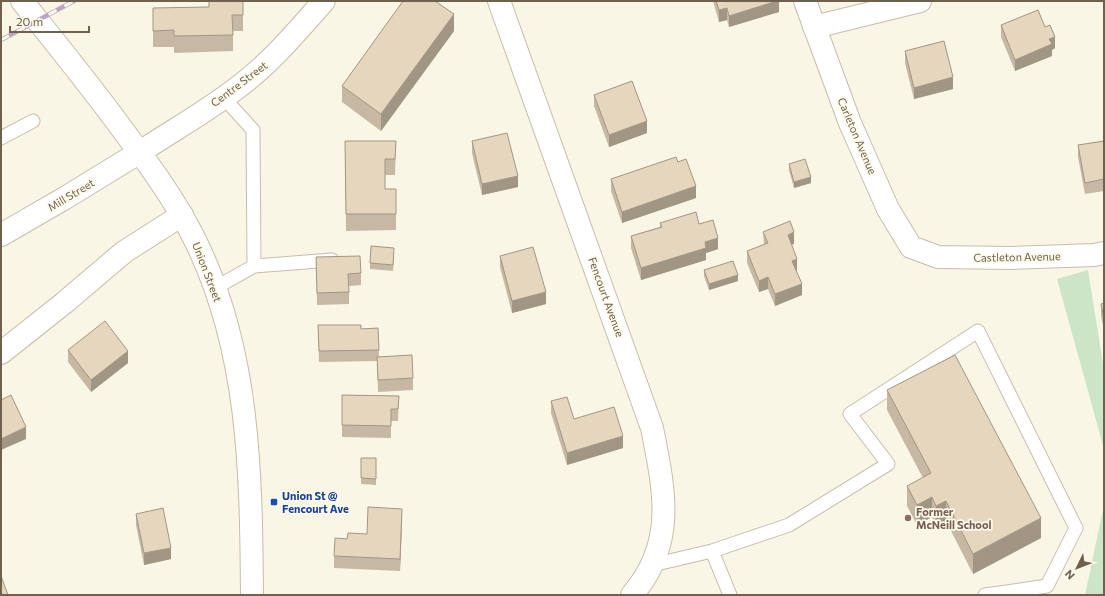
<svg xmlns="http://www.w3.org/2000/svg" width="1105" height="596" font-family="Commissioner,sans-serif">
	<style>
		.green { fill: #cce5c7 }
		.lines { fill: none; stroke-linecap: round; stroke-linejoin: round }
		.service-casing { stroke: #c7bdac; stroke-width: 15 }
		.minor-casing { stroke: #c7bdac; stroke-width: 24 }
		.tertiary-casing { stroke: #c7bdac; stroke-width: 24 }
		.secondary-casing { stroke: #c7bca8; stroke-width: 24 }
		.service { stroke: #fff; stroke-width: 13 }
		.minor { stroke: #fff; stroke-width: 22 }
		.tertiary { stroke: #fff; stroke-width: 22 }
		.secondary { stroke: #fff; stroke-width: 22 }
		.rail-casing { stroke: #bba6c1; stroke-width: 4.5 }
		.rail { stroke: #fdfaec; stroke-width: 3; stroke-dasharray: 9; stroke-linecap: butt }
		.wall { fill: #c6b8a3 }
		.shaded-wall { fill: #a19684 }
		.building { fill: #e6d6bd; stroke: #a19684 }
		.transit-dot { fill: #1a4fb4; stroke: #fdfaec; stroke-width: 1.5 }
		.education-dot { fill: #8d6e63; stroke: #fdfaec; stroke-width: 1.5 }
		.labels { text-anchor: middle; stroke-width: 3.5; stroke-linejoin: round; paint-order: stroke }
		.street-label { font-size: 11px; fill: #6f614e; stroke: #fdfaec }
		.transit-label { font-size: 11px; font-weight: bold; fill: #164399; stroke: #fdfaec; text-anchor: start }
		.education-label { font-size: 11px; font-weight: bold; fill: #785e54; stroke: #fdfaec; text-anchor: start }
	</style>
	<rect width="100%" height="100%" fill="#f9f6e6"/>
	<path class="green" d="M1088,270L1103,364L1104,365V449L1057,279Z
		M1104,505V595H1085Z"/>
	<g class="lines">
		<g class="service-casing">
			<path id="service" d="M223,97L253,130L254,266
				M1,138L33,121
				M215,288L254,266L332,260
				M712,551L730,595
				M652,565L712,551L789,525L888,464L850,414L978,331L1076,528L1047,586L985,595"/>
		</g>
		<g class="minor-casing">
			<path id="minor" d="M499,1L652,428C664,489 677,543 632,595
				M805,1L850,123L888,209L911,247L938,257L1012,258L1094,255L1104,253
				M814,27L920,1
				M1,353L64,303L124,252L182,215"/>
		</g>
		<g class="tertiary-casing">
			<path id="tertiary" d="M1,235L65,198L140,152"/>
		</g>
		<g class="secondary-casing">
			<path id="secondary" d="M22,1C58,46 94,90 128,137C152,168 175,201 193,236C250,348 251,473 252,595
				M140,152C175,129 213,108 246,81C275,58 299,29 324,1"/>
		</g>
		<use href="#service" class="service"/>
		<use href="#minor" class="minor"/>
		<use href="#tertiary" class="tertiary"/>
		<use href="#secondary" class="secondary"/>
		<g class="rail-casing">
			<path id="rail" d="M1,40L74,1"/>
		</g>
		<use href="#rail" class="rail"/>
	</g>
	<path class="wall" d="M209,1H243V31H233V51L174,53V47H153V8L209,7Z
		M713,1H779V12L729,27L727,20L719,22Z
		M1001,25L1045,27L1055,48L1052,50V56L1015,71L1001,37Z
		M454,31L381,131L342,102V86Z
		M905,51L953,89L914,99L905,63Z
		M594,95L647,133L609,147L594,106Z
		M345,141H396L395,175H385V189H396V230L346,231Z
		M472,141L518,187L482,195L472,153Z
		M1104,141V191L1085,194L1078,157V145Z
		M678,162L696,198L622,223L611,191V179Z
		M789,164L811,183L794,188L789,170Z
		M660,223L699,224L718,249L706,253V260L641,280L631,248V236L660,227Z
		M763,232L794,244L791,245L802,295L775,306L768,289L759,292L747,263V251L764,245Z
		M394,254L393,271L370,269V263Z
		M500,256L546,304L512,313L500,267Z
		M316,257L361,273V285L349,286V304L317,305Z
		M704,270L738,281L709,290L704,276Z
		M1104,303V330L1101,316V304Z
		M318,325L361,329L378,328L379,357L413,378V390L378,392L377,361L319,362Z
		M68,350L128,363L91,392L68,362Z
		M887,390L1041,538L973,574L946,521L936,526L932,517L917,525L907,506V486L923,478L887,410Z
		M342,395L399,396L398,421H391V438L342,437Z
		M551,401L574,419L623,448L567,465L551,413Z
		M361,458H376V485L361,484Z
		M136,514L171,559L144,565L136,525Z
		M402,520L400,571L334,568V556L347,539L367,534Z"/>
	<path class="shaded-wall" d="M777,1H779V12L729,27V16Z
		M727,8V20L719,22V10Z
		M454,14V31L381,131V114Z
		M1055,37V48L1052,50V56L1015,71V60L1049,39Z
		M953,77V89L914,99V88Z
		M647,121V133L609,147V135Z
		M518,176V187L482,195V184Z
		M811,177V183L794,188V182Z
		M696,186V198L622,223V212Z
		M794,232V244L788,246V235Z
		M718,238V249L706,253V260L641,280V268L705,242Z
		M797,259V271L792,273V261Z
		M738,275V281L709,290V284Z
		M768,277V289L759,292V281Z
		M802,284V295L775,306V294Z
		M546,292V304L512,313V301Z
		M128,351V363L91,392V380Z
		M26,427V439L1,450V439Z
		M623,436V448L567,465V453Z
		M932,497V517L917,525V505Z
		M946,501V521L936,526V506Z
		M402,509V520L400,571V559Z
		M1041,518V538L973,574V554Z
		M171,548V559L144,565V553Z"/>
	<path class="building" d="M209,1H243V15H232L233,35L174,36V30L153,31V8L209,7Z
		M403,1H435L454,14L381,114L342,86Z
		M716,1H777L729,16L727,8L719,10Z
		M1038,10L1045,27L1050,25L1055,37L1049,39L1052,44L1015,60L1001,25Z
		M944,41L953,77L914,88L905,51Z
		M632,81L647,121L609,135L594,95Z
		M507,133L518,176L482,184L472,141Z
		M345,141H396L395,159H385V189H396V214H346Z
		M1104,141V179L1085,183L1078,145Z
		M676,157L678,162L686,159L696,186L622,212L611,179Z
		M805,159L811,177L794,182L789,164Z
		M696,212L699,224L713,220L718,238L705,242L706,248L641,268L631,236L662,227L660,223Z
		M790,221L794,232L788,235L797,259L792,261L802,284L775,294L768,277L759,281L747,251L768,243L763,232Z
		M371,246L394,248L393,265L370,263Z
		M533,247L546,292L512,301L500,256Z
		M360,256L361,273L348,274L349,292L317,293L316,257Z
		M733,261L738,275L709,284L704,270Z
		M1104,303V319L1101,304Z
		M105,321L128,351L91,380L68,350Z
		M318,325H361V329L378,328L379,350L319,351Z
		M412,355L413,378L378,380L377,357Z
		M955,355L1041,518L973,554L946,501L936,506L932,497L917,505L907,486L931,473L887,390Z
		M11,395L26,427L1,439V400Z
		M342,395L399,396L398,409H391V426L342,425Z
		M567,397L574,419L614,407L623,436L567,453L551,401Z
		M361,458H376V479L361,478Z
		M368,507L402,509L400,559L334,556L335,538L347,539L348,533L367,534Z
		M163,508L171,548L144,553L136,514Z
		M1,576L8,595H1Z"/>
	<rect class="transit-dot" x="270" y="498" width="8" height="8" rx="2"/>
	<circle class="education-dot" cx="908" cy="518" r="4"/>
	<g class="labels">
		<g class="street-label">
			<text transform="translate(239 84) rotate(-37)" y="4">Centre Street</text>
			<text transform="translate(857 136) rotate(67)" y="4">Carleton Avenue</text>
			<text transform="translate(71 195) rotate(-31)" y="4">Mill Street</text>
			<text transform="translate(1017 257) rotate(-1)" y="4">Castleton Avenue</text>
			<text transform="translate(207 272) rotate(69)" y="4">Union Street</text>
			<text transform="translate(606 297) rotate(70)" y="4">Fencourt Avenue</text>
		</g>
		<g class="transit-label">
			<text x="282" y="500">Union St @<tspan x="282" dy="13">Fencourt Ave</tspan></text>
		</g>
		<g class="education-label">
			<text x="916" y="516">Former<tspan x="916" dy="13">McNeill School</tspan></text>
		</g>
	</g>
	<rect width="1105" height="596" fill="none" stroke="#6f614e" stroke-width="4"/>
	<g transform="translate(1077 568) rotate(227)" stroke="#fdfaec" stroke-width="3" paint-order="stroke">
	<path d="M0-3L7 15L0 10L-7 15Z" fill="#6f614e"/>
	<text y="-6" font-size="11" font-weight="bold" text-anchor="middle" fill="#6f614e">N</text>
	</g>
	<path d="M10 26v6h79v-6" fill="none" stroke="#6f614e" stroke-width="2"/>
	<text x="16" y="26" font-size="12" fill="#6f614e" stroke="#fdfaec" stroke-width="3" paint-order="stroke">20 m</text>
</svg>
